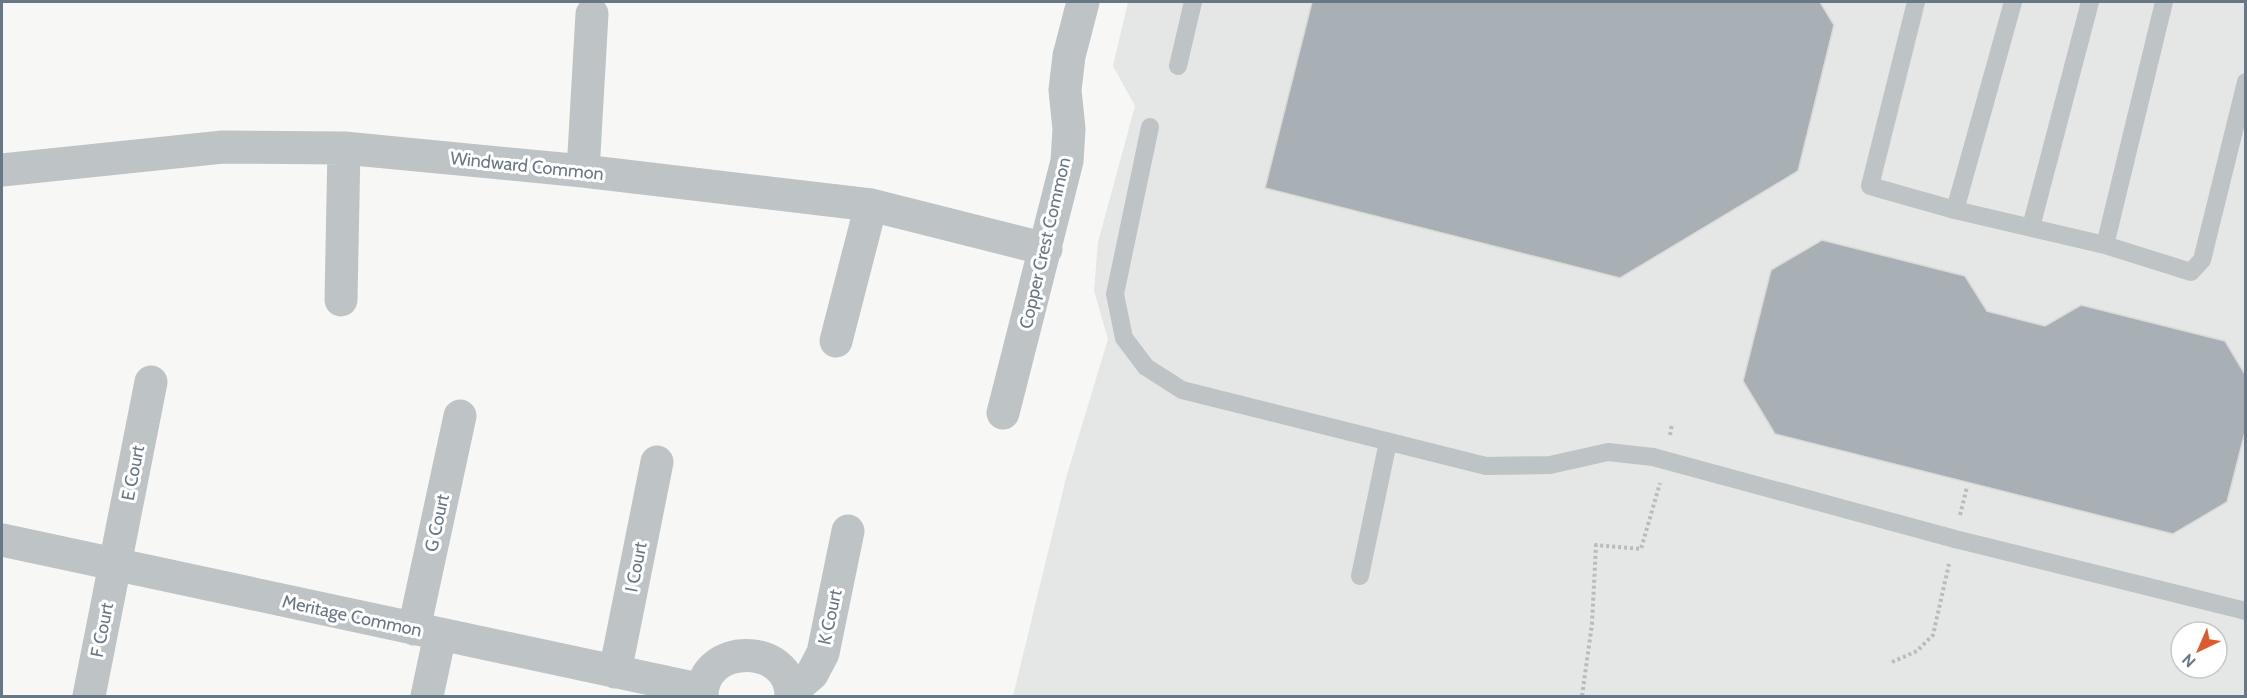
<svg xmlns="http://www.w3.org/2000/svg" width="2247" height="698" font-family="Cabin,sans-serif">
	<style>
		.built { fill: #e5e6e6; fill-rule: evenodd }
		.building { fill: #a8b0b5; stroke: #d9d9d7; stroke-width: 1.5 }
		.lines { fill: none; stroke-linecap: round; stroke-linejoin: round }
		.path { stroke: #b9bcbe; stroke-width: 4; stroke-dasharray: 3 3; stroke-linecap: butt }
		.service { stroke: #bec3c6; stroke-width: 18 }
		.minor { stroke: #bec3c6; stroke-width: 33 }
		.labels { text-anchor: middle; stroke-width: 6; stroke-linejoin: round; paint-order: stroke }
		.street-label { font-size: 18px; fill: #687784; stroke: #fff }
	</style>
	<rect width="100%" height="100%" fill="#f7f7f5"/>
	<path class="built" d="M1128,2H2245V696H1013L1066,478L1108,339L1094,291L1098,242L1135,106L1113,66ZM2181,632H2217V668H2181Z"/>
	<path class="building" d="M1312,2H1820L1834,25L1798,171L1620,278L1265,188Z
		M1822,240L1965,276L1987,311L2045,326L2081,305L2225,341L2246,376V428L2227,502L2173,534L1775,434L1743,381L1771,270Z"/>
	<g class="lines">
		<path class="path" d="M1670,435L1672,424
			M1960,515L1967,487
			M1892,662L1917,651L1933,635L1949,564
			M1582,696L1592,624L1596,545L1641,549L1660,483"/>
		<path class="service" d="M1916,2L1870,186L1955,210L2105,245L2191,272L2202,260L2246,82
			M1178,66L1193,2
			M1150,127L1115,294L1124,338L1146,367L1182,390L1486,466L1550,465L1608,452L1653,457L1955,539L2246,611
			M1955,210L2013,2
			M2031,227L2090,2
			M2105,245L2164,2
			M1360,576L1388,442"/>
		<path class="minor" d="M2,170L223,147L344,148L583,171L871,205L1046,249
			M583,171L592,14
			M341,300L344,148
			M836,341L871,205
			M1003,413L1067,161L1069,129L1065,90L1069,56L1083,2
			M2,540L702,690
			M414,629L460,416
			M615,672L657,462
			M791,692L812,674L823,653L848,531
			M89,696L151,382
			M427,696L440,635
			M702,696C702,642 791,642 791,696"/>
	</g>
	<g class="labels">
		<g class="street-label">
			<text transform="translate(527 166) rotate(6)" y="6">Windward Common</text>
			<text transform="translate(1045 243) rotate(-77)" y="6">Copper Crest Common</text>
			<text transform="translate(133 473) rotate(-79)" y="6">E Court</text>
			<text transform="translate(437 523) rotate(-78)" y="6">G Court</text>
			<text transform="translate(636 567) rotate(-79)" y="6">I Court</text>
			<text transform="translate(352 616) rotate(12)" y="6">Meritage Common</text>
			<text transform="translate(830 617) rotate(-78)" y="6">K Court</text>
			<text transform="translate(102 630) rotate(-79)" y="6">F Court</text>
		</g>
	</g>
	<rect width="2247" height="698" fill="none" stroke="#687784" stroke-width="6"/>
	<g transform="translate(2199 650) rotate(224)"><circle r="28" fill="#ffffff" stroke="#c3c9ce" stroke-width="1.5"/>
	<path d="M0-4.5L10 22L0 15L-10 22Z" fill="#dc5c30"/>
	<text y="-9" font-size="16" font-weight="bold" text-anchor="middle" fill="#687784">N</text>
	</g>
</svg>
